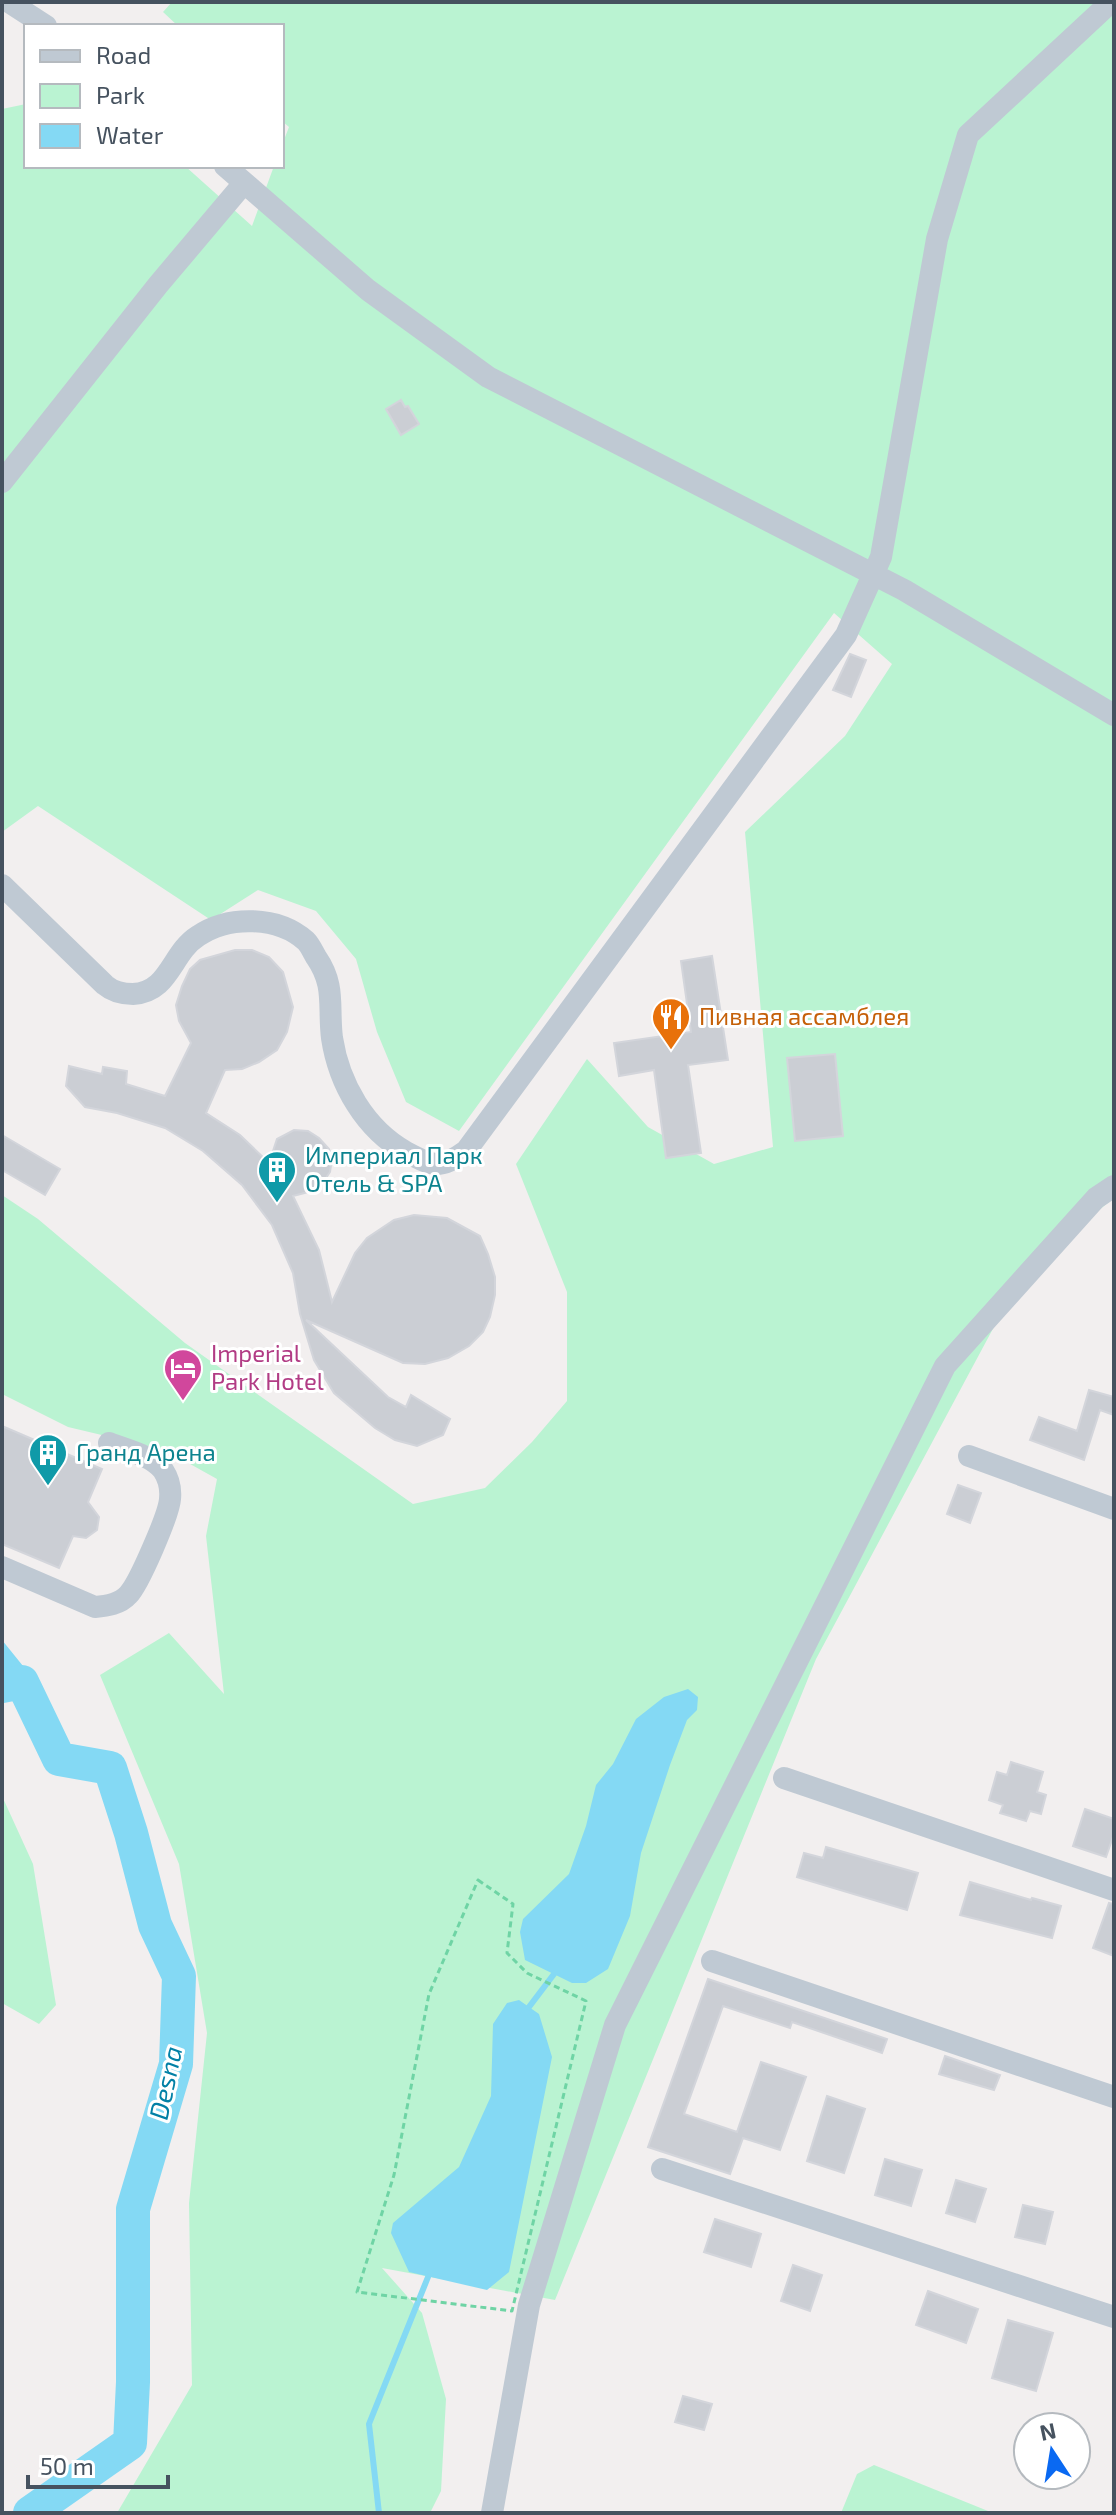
<svg xmlns="http://www.w3.org/2000/svg" width="1116" height="2515" font-family="'Exo 2',sans-serif">
	<style>
		.green { fill: #baf3d2 }
		.water { fill: #84d9f4 }
		.lines { fill: none; stroke-linecap: round; stroke-linejoin: round }
		.stream { stroke: #84d9f4; stroke-width: 6 }
		.river { stroke: #84d9f4; stroke-width: 34 }
		.building { fill: #cbced4; stroke: #d3d5db; stroke-width: 2 }
		.path { stroke: #6fd4a5; stroke-width: 3; stroke-dasharray: 6 4; stroke-linecap: butt }
		.minor { stroke: #bfc9d3; stroke-width: 22 }
		.labels { text-anchor: middle; stroke-width: 6; stroke-linejoin: round; paint-order: stroke }
		.food-label { font-size: 24px; fill: #c56008; stroke: #fff; text-anchor: start }
		.culture-label { font-size: 24px; fill: #0d838f; stroke: #fff; text-anchor: start }
		.hotel-label { font-size: 24px; fill: #b23c85; stroke: #fff; text-anchor: start }
		.water-label { font-size: 26px; font-style: italic; fill: #0280a6; stroke: #fff }
	</style>
	<rect width="100%" height="100%" fill="#f2efef"/>
	<path class="green" d="M172,2H1114V1198L1025,1269L816,1659L555,2300L382,2268L422,2313L446,2399L441,2491L430,2513H117L192,2385L189,2203L207,2033L179,1864L100,1675L169,1633L224,1694L206,1536L217,1479L165,1450L68,1427L2,1394V1195L38,1219L185,1343L413,1504L485,1488L532,1442L567,1401V1292L516,1164L587,1059L648,1127L714,1164L773,1147L745,832L845,736L892,664L834,613L459,1131L406,1102L377,1032L356,959L316,911L258,890L211,920L38,806L2,832V109L26,104V166H185L252,226L274,166H282V145L289,127L282,121V26H178L163,12Z
		M2,1796L33,1864L56,2005L39,2024L2,2003Z
		M874,2465L993,2513H841L857,2474Z"/>
	<path class="water" d="M2,1640L23,1666L22,1682L2,1691Z
		M688,1689L698,1697L697,1710L687,1720L670,1765L641,1853L630,1916L608,1969L586,1983H572L525,1960L520,1932L523,1919L569,1874L586,1826L596,1785L613,1764L636,1719L664,1697Z
		M519,2000L539,2014L552,2057L509,2272L487,2290L409,2272L391,2233L393,2223L459,2167L491,2096L493,2024L507,2003Z"/>
	<g class="lines">
		<path class="stream" d="M529,2007L554,1974
			M379,2513L369,2424L428,2277"/>
		<path class="river" d="M2,1686L22,1682L59,1759L110,1768L131,1833L155,1925L179,1976L176,2064L133,2209V2382L130,2443L30,2513"/>
	</g>
	<path class="building" d="M401,400L405,407L408,406L419,424L401,435L386,409Z
		M850,654L866,660L851,697L833,690Z
		M235,950H252L269,957L283,972L293,1007L287,1032L277,1050L259,1062L242,1069L225,1070L206,1113L240,1135L269,1163L277,1139L294,1130L308,1131L319,1138L329,1149L332,1159L330,1172L322,1184L312,1191L293,1196L319,1250L332,1302L355,1253L367,1238L394,1220L414,1215L447,1218L480,1236L488,1254L495,1277V1295L490,1317L483,1332L469,1346L448,1358L425,1364L403,1363L306,1320L388,1397L406,1407L411,1395L450,1419L443,1435L417,1446L395,1440L375,1428L334,1393L314,1360L300,1314L293,1273L272,1225L242,1185L203,1151L165,1128L117,1113L85,1107L66,1086L69,1066L102,1074L103,1067L127,1071L126,1084L165,1096L191,1043L179,1021L176,1005L182,986L190,969L200,960Z
		M712,956L728,1060L688,1065L701,1153L666,1158L654,1070L619,1076L614,1043L691,1032L681,961Z
		M835,1054L843,1136L795,1141L787,1058Z
		M2,1135L60,1169L45,1195L2,1170Z
		M1089,1390L1114,1397V1415L1100,1410L1084,1460L1030,1440L1039,1417L1077,1431Z
		M2,1426L102,1469L88,1502L99,1517L97,1530L86,1538L73,1536L59,1568L2,1544Z
		M958,1485L981,1493L970,1523L947,1514Z
		M1011,1762L1043,1772L1037,1792L1046,1795L1041,1814L1030,1811L1026,1821L1000,1813L1003,1805L989,1800L997,1772L1007,1775Z
		M1085,1809L1114,1819V1834L1106,1857L1073,1846Z
		M826,1847L918,1873L907,1910L797,1877L804,1853L823,1858Z
		M970,1882L1031,1900L1032,1898L1061,1906L1052,1938L960,1915Z
		M1109,1903L1114,1904V1956L1093,1948Z
		M708,1979L887,2039L882,2053L792,2022L790,2028L723,2006L684,2114L737,2132L761,2062L806,2077L780,2150L743,2138L730,2174L648,2147Z
		M945,2056L1000,2075L994,2090L939,2074Z
		M827,2096L865,2109L844,2173L807,2161Z
		M885,2159L922,2170L911,2206L875,2195Z
		M956,2180L986,2189L975,2222L946,2213Z
		M1023,2205L1053,2212L1045,2244L1015,2237Z
		M715,2219L761,2234L751,2267L704,2252Z
		M793,2265L822,2275L810,2311L781,2301Z
		M928,2291L978,2309L966,2343L916,2325Z
		M1008,2320L1053,2333L1036,2391L992,2378Z
		M683,2396L712,2404L704,2430L675,2422Z"/>
	<g class="lines">
		<path class="path" d="M478,1880L513,1904L507,1953L527,1973L586,2001L512,2311L357,2292L394,2175L429,1994Z"/>
		<path class="minor" d="M9,2L46,26
			M225,166L368,290L488,377L904,590L1114,715
			M2,482L158,285L244,183
			M2,885L105,985C112,991 123,994 133,994C170,992 171,953 198,936C229,915 278,916 306,941C310,945 313,952 316,957C336,986 328,1006 332,1038C339,1084 365,1129 406,1152C432,1166 440,1170 466,1151L846,635L881,557L937,239L968,135L1111,2
			M969,1456L1114,1509
			M2,1567L95,1607C107,1606 120,1604 128,1595C139,1584 169,1514 170,1499C171,1489 169,1479 163,1470C151,1455 126,1450 109,1443
			M784,1778L1114,1890
			M712,1961L1114,2097
			M662,2169L1114,2317
			M492,2513L529,2305L615,2025L945,1366L1096,1198L1114,1186"/>
	</g>
	<defs>
		<g id="restaurant-pin" transform="scale(2)"><path d="M0 17L-7.5 6A9.5 9.5 0 1 1 7.5 6Z" fill="#e8710a" stroke="#fff"/><path d="M-5-6h1v4h1v-4h1v4h1v-4h1v5L-1.5 .5V6h-2V.5L-5-1ZM5-6V6H3V1.5H1.5Q1.5-4 5-6Z" fill="#fff"/></g>
		<g id="building-pin" transform="scale(2)"><path d="M0 17L-7.5 6A9.5 9.5 0 1 1 7.5 6Z" fill="#0f9aa8" stroke="#fff"/><path d="M-4-6H4V6H1V3H-1V6H-4ZM-2.5-4.3h1.7v1.8h-1.7ZM.8-4.3h1.7v1.8H.8ZM-2.5-1h1.7V.8h-1.7ZM.8-1h1.7V.8H.8Z" fill="#fff"/></g>
		<g id="hotel-pin" transform="scale(2)"><path d="M0 17L-7.5 6A9.5 9.5 0 1 1 7.5 6Z" fill="#d1479c" stroke="#fff"/><path d="M-6-4.5h1.5V1H6V5H4.5V3h-9V5H-6ZM-4 0a1.8 1.8 0 1 1 3.6 0ZM.5 0V-2.5h3Q6-2.5 6 0Z" fill="#fff"/></g>
	</defs>
	<g fill-rule="evenodd">
		<use href="#restaurant-pin" x="671" y="1017"/>
		<use href="#building-pin" x="277" y="1170"/>
		<use href="#hotel-pin" x="183" y="1368"/>
		<use href="#building-pin" x="48" y="1453"/>
	</g>
	<g class="labels">
		<g class="food-label">
			<text x="699" y="1025">Пивная ассамблея</text>
		</g>
		<g class="culture-label">
			<text x="305" y="1164">Империал Парк<tspan x="305" dy="28">Отель &amp; SPA</tspan></text>
			<text x="76" y="1461">Гранд Арена</text>
		</g>
		<g class="hotel-label">
			<text x="211" y="1362">Imperial<tspan x="211" dy="28">Park Hotel</tspan></text>
		</g>
		<g class="water-label">
			<text transform="translate(166 2083) rotate(-78)" y="9">Desna</text>
		</g>
	</g>
	<rect width="1116" height="2515" fill="none" stroke="#46525f" stroke-width="8"/>
	<rect x="24" y="24" width="260" height="144" fill="#ffffff" stroke="#b5babf" stroke-width="2"/>
	<rect x="40" y="50" width="40" height="12" fill="#bfc9d3" stroke="#b5babf" stroke-width="2"/>
	<text x="96" y="64" font-size="24" fill="#46525f">Road</text>
	<rect x="40" y="84" width="40" height="24" fill="#baf3d2" stroke="#b5babf" stroke-width="2"/>
	<text x="96" y="104" font-size="24" fill="#46525f">Park</text>
	<rect x="40" y="124" width="40" height="24" fill="#84d9f4" stroke="#b5babf" stroke-width="2"/>
	<text x="96" y="144" font-size="24" fill="#46525f">Water</text>
	<g transform="translate(1052 2451) rotate(348)"><circle r="38" fill="#ffffff" stroke="#b5babf" stroke-width="2"/>
	<path d="M0-6L14 30L0 20L-14 30Z" fill="#0a69f2"/>
	<text y="-12" font-size="22" font-weight="bold" text-anchor="middle" fill="#46525f">N</text>
	</g>
	<path d="M28 2475v12h140v-12" fill="none" stroke="#46525f" stroke-width="4"/>
	<text x="40" y="2475" font-size="24" fill="#46525f" stroke="#ffffff" stroke-width="6" paint-order="stroke">50 m</text>
</svg>
